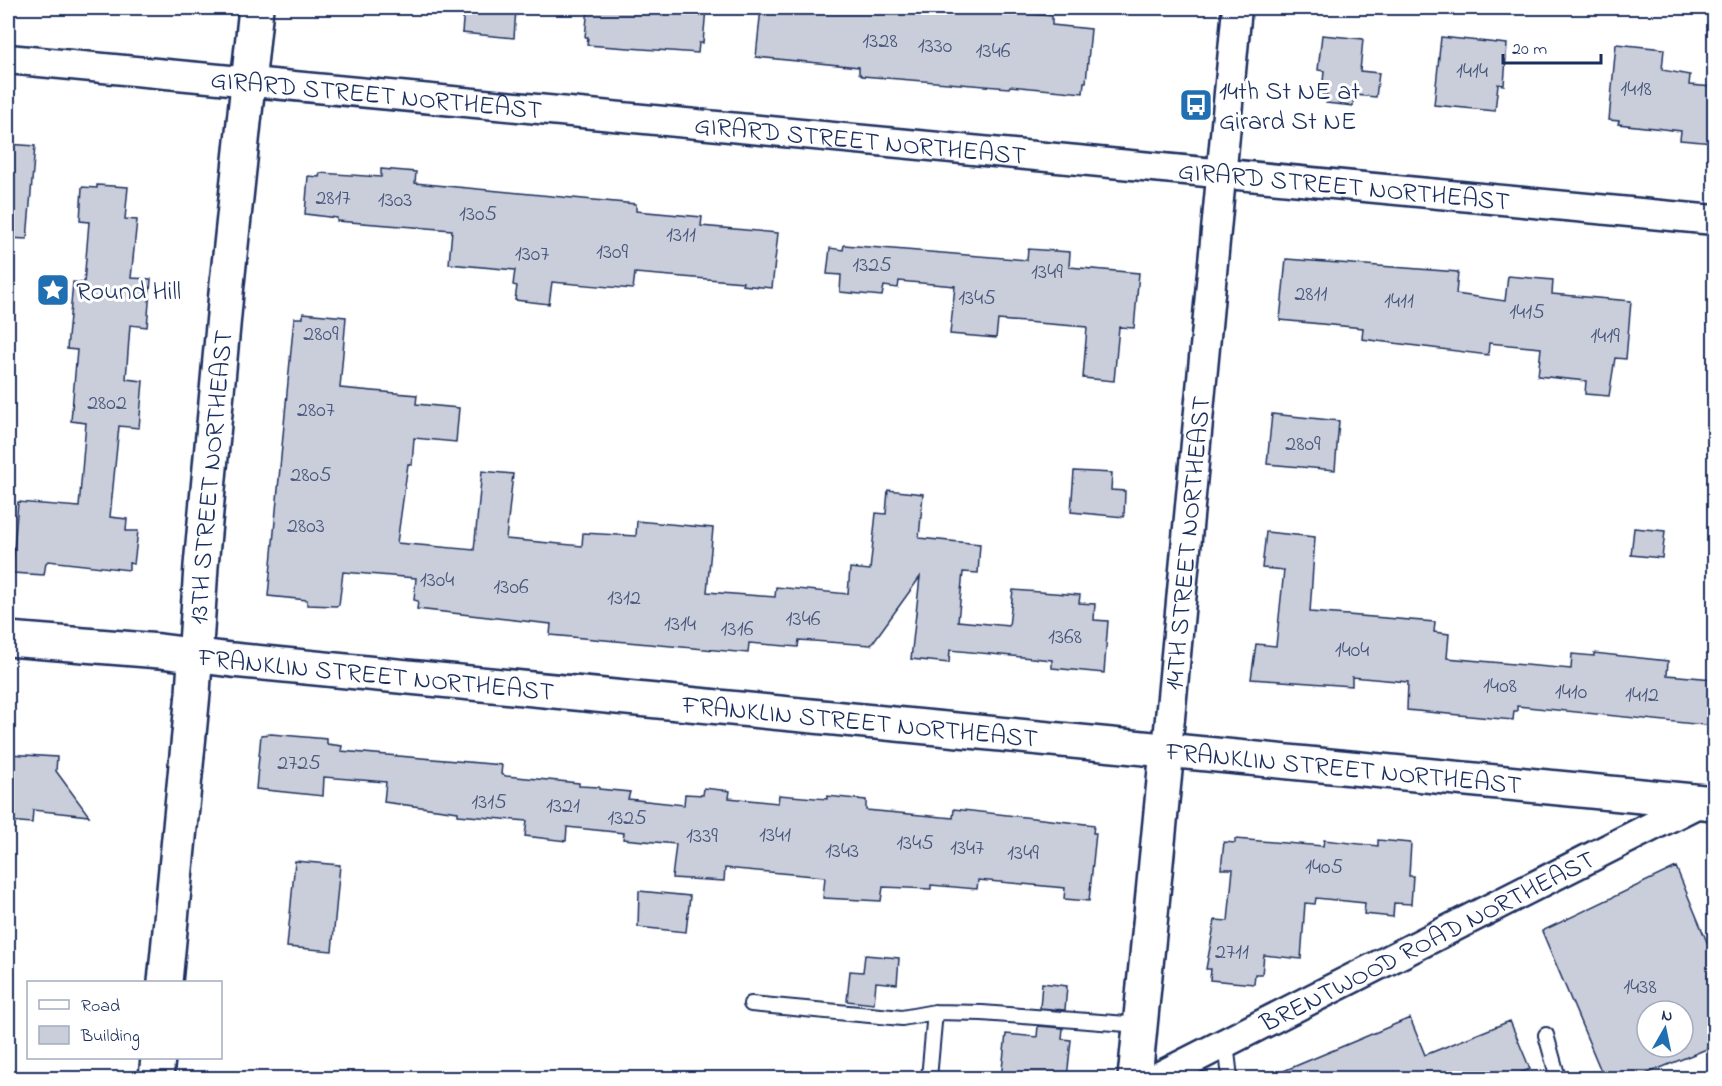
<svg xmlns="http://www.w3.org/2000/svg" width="1722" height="1086" font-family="'Indie Flower',sans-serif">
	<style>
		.building { fill: #caceda; stroke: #1b2f5e; stroke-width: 1.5; fill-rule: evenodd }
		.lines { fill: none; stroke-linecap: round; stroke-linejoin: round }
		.lane-casing { stroke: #1b2f5e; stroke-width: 18 }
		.street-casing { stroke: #1b2f5e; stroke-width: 33 }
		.secondary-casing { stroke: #1b2f5e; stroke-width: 38 }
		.lane { stroke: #fff; stroke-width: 14 }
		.street { stroke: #fff; stroke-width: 28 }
		.secondary { stroke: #fff; stroke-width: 33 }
		.labels { text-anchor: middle; stroke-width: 6; stroke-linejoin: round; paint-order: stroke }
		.number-label { font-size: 22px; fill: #47577d }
		.poi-label { font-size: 26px; fill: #1b2f5e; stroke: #fff; text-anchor: start }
		.street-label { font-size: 26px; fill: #1b2f5e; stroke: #fff }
	</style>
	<rect width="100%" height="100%" fill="#fff"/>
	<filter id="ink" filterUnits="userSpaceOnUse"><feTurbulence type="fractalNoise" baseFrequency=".0167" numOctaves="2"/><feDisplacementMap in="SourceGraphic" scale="12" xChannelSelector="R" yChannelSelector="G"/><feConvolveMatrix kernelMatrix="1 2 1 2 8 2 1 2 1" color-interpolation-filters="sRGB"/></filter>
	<g filter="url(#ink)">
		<path class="building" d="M464,8H516L514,38L462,33Z
			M588,8H706L703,43H699L698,53L587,45L588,37H585Z
			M761,8H958L1052,16V25L1091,29L1086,82H1084L1083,93L1010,86L1009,88L862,76L859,73V67L756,57Z
			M1322,35L1363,39L1360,71L1379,73L1376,97L1354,95L1353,106L1326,103L1327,94H1322L1324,71L1318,70Z
			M1441,37L1507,44L1504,85L1498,84L1495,111L1434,105Z
			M1616,44L1664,49L1662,70L1690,75L1689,85L1714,87V143L1680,140L1681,131L1618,124L1619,121L1609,120Z
			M8,144L35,146L27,239L8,238Z
			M381,169L416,172L415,183L636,204V211L702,217L701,226L778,233L772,288L742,285L743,282L635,273L633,289L552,282L549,304L515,300L517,286L513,285L515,270L449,264L452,230L337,221V218L305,214L308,176L319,177L320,173L381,177Z
			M97,185L128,187L125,219L137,220L131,278L151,279L147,327L130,325L126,379L143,381L139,428L119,426L110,517L127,519L126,531H138L134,564L129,563V570L48,561L46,563L44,575L12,573L18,502L79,507L86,423L71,421L77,350L67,349L73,282L84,283L89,222L80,221L82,187L97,188Z
			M844,245L1027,260L1028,249L1070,252L1069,267L1139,273L1134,328L1119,327L1114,381L1083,378L1087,327L998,320L996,338L950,334L955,286L899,281L898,288L884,286L882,296L840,292L841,275L827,274L830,248L843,250Z
			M1286,259L1458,272L1456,294L1505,301L1508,276L1553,280L1552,294L1631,301L1626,359L1615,358L1609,396L1585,394L1586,381L1538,376L1541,348L1489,343L1488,355L1362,339L1363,328L1280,320Z
			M303,313L346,317L340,388L417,395L416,404L459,408L456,442L414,438L412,465L408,464L397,543L474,550L482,471L513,474L506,539L582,546L583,533L636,536L637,521L713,528L707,592L775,597L776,587L848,594L850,568L870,570L876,513L886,514L888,490L923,494L919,538L980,544L978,573L963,572L958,621L1009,626L1013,590L1080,595L1079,603L1095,604L1094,620L1108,621L1104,673L1052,668V660L950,650L949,663L911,659L920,577L871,645L799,640L798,647L749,643L748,653L550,635L551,624L417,609L418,601L414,600L416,578L343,572L339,605L336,606L307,605V600L268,596L294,318H303Z
			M1272,414L1339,421L1335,470L1267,464Z
			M1074,471L1112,473L1111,490L1125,491L1124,517L1071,512Z
			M1634,528L1665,531L1662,558L1631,555Z
			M1266,532L1315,537L1310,612L1435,622L1434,632L1449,634L1447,658L1571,669L1572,654L1594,656V653L1668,661L1667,675L1714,679V726L1517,706V711H1514L1513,720L1480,717L1407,710L1408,682L1352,677V686L1251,679L1256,644L1276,646L1284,570L1262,568Z
			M271,734L327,739V744L342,746L341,751L502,765L501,774L506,776L579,783V786L599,787V789L630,792L628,799L684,805L685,794L703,795L704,788L730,791L729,798L778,803L779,795L827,799V796L866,800V810L953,818L954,809L1094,825L1093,833H1096L1089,901L1064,899L1065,888L978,880L977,889L931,885V889L883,887L881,901L823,898L825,877L725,868L724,881L672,878L676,844L623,839L624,833L567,827L566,841L525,836L527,821L458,815V812L384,802L386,782L324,777L323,796L256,789L261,735Z
			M8,754L57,757L56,771L89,816L33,810L32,823L8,821Z
			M1235,839L1323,846L1324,840L1378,846V840L1411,843L1409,876H1413L1411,904L1394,903L1393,917L1364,914L1365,903L1316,898L1315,904L1305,903L1301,959L1264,955L1262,974H1255L1254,984L1210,980L1211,969H1206L1215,920L1228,921L1233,869H1221L1224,842L1235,843Z
			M295,861L340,865L332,951L287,947Z
			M1676,867L1714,959V1046L1636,1078H1604L1542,931ZM1647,1011H1683V1047H1647Z
			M639,891L690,896L686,932L638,927Z
			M865,955L899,958L897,984L876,982L874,1004L847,1001L850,971L863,972Z
			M1042,983L1067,986L1065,1010L1040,1008Z
			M1410,1018L1425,1055L1510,1021L1530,1069L1508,1078H1267Z
			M1038,1026L1063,1028L1062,1039L1071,1040L1067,1078H1001L1006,1034L1037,1037Z"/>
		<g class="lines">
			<g class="lane-casing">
				<path id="lane" d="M751,1004L902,1018L935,1012L982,1013L1140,1025
					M1546,1035L1558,1078
					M1226,1043L1230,1078
					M929,1078L935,1012"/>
			</g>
			<g class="street-casing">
				<g id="street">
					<path id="s1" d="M8,59L1714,220"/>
					<path id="s2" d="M1167,750L1237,8"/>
					<path id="s3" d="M1156,1078L1700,802"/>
				</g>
			</g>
			<g class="secondary-casing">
				<g id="secondary">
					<path id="s4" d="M8,639L160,651L232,660L1714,803"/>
					<path id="s5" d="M165,982L193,693L201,566L226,293L256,8"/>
					<path d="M156,1078L158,1058"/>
					<path d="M1135,1078L1167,750"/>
				</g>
			</g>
			<use href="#lane" class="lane"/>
			<use href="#street" class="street"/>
			<use href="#secondary" class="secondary"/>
		</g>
	</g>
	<defs>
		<g id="bus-square" transform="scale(1.725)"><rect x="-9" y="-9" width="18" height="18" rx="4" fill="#1f6fb2" stroke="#fff"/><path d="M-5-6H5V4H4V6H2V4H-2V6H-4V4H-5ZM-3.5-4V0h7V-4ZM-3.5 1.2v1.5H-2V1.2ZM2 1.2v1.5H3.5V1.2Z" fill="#fff"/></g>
		<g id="sight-square" transform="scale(1.725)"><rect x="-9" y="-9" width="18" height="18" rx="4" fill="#1f6fb2" stroke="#fff"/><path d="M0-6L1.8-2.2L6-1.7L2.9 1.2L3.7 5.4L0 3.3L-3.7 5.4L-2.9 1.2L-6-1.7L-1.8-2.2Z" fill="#fff"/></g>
	</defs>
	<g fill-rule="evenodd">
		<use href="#bus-square" x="1196" y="105"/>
		<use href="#sight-square" x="53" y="290"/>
	</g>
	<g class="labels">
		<g class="number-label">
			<text x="880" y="47">1328</text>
			<text x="935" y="52">1330</text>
			<text x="993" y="57">1346</text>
			<text x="1472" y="77">1414</text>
			<text x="1636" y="95">1418</text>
			<text x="333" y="204">2817</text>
			<text x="395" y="206">1303</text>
			<text x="478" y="220">1305</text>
			<text x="681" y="241">1311</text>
			<text x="612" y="258">1309</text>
			<text x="532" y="260">1307</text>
			<text x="872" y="271">1325</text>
			<text x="1047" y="278">1349</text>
			<text x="1311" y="300">2811</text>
			<text x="977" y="304">1345</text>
			<text x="1399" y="307">1411</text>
			<text x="1527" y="318">1415</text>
			<text x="321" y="340">2809</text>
			<text x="1605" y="342">1419</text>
			<text x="107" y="409">2802</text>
			<text x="316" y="416">2807</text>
			<text x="1303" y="450">2809</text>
			<text x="311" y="481">2805</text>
			<text x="306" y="532">2803</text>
			<text x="437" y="586">1304</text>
			<text x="511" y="593">1306</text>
			<text x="624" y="604">1312</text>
			<text x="803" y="625">1346</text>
			<text x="680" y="630">1314</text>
			<text x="737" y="635">1316</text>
			<text x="1065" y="643">1368</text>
			<text x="1352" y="656">1404</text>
			<text x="1500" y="692">1408</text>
			<text x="1571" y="698">1410</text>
			<text x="1642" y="701">1412</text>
			<text x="299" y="769">2725</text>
			<text x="489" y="808">1315</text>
			<text x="563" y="812">1321</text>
			<text x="627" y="824">1325</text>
			<text x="775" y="841">1341</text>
			<text x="702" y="842">1339</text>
			<text x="915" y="849">1345</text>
			<text x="967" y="854">1347</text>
			<text x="842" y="857">1343</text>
			<text x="1023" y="859">1349</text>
			<text x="1324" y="873">1405</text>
			<text x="1232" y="958">2711</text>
			<text x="1640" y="993">1438</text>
		</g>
		<g class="poi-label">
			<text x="1219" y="99">14th St NE at<tspan x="1219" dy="30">Girard St NE</tspan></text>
			<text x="76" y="299">Round Hill</text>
		</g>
		<g class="street-label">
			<text dy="9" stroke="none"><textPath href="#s1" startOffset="370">GIRARD STREET NORTHEAST</textPath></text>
			<text dy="9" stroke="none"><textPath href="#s1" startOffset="856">GIRARD STREET NORTHEAST</textPath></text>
			<text dy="9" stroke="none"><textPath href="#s1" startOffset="1342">GIRARD STREET NORTHEAST</textPath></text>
			<text dy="9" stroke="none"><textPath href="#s5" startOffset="507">13TH STREET NORTHEAST</textPath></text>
			<text dy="9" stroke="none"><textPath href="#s2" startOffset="208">14TH STREET NORTHEAST</textPath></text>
			<text dy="9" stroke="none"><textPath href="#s4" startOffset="370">FRANKLIN STREET NORTHEAST</textPath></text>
			<text dy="9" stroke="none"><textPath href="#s4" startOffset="856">FRANKLIN STREET NORTHEAST</textPath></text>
			<text dy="9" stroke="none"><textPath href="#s4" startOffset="1342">FRANKLIN STREET NORTHEAST</textPath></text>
			<text dy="9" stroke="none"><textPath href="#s3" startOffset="304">BRENTWOOD ROAD NORTHEAST</textPath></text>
		</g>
	</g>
	<rect width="1722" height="1086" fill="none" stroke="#fff" stroke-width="30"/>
	<rect x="15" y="15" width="1692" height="1056" fill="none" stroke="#1b2f5e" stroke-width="2" filter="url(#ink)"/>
	<rect x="27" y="981" width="195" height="78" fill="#ffffff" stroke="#a4acbf" stroke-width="1.5"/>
	<rect x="39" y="1000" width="30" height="9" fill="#ffffff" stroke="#a4acbf" stroke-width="1.5"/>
	<text x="81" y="1011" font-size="18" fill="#1b2f5e">Road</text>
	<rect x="39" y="1026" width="30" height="18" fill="#caceda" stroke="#a4acbf" stroke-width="1.5"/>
	<text x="81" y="1041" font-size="18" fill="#1b2f5e">Building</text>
	<g transform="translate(1665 1029) rotate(9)"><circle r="28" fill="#ffffff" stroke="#a4acbf" stroke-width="1.5"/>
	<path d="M0-4.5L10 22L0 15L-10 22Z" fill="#1f6fb2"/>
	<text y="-9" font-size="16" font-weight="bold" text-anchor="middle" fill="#1b2f5e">N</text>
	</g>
	<path d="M1503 54v9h98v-9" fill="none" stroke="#1b2f5e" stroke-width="3"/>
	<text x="1512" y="54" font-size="18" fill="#1b2f5e" stroke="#ffffff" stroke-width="4.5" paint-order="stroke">20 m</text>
</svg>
